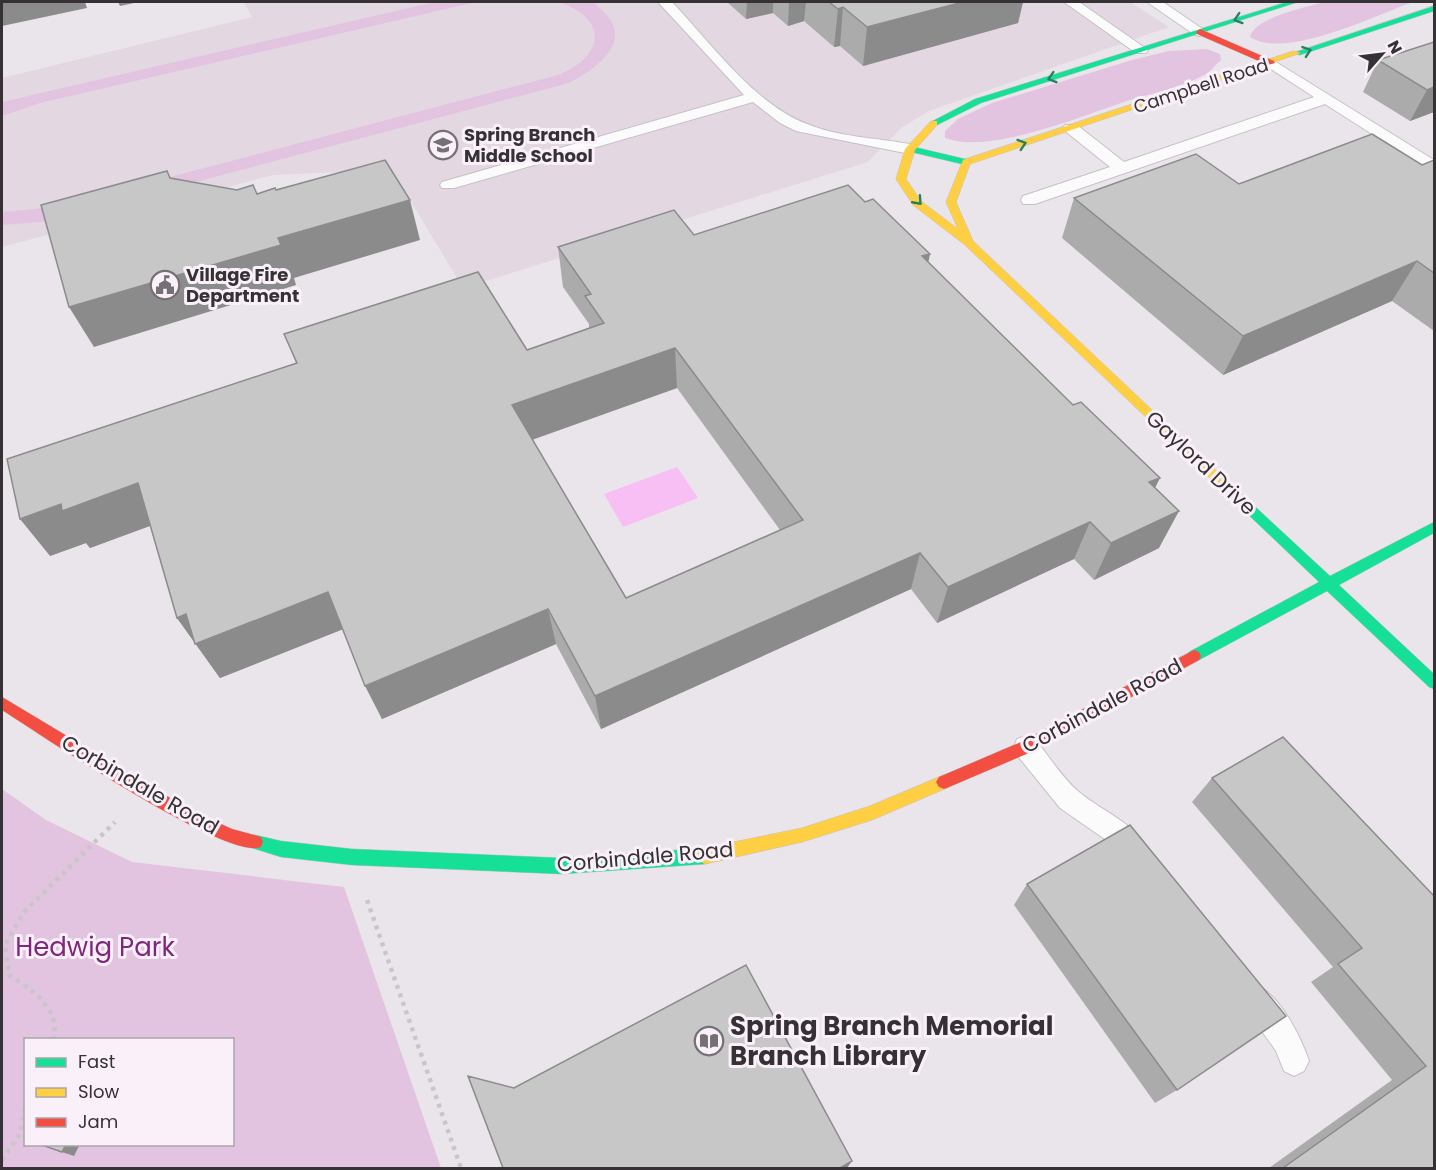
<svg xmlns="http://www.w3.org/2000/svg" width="1436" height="1170" font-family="Poppins,sans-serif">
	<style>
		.built { fill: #e3d7e2 }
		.green { fill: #e2c3e0; fill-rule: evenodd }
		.water { fill: #f8bff4 }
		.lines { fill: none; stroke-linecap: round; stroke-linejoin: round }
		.lane-casing { stroke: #c5c1c5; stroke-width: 2 }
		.fast-casing { stroke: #c5c1c5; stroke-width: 1 }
		.slow-casing { stroke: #c5c1c5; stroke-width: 1 }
		.jam-casing { stroke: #c5c1c5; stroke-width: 1 }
		.path { stroke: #c9c6c9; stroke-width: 4.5; stroke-dasharray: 4 5; stroke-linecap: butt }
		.lane { fill: #fcfbfc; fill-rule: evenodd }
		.fast { fill: #16e098; fill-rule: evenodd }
		.slow { fill: #ffcf43; fill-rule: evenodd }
		.jam { fill: #f24e42; fill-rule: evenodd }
		.wall { fill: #acabab; fill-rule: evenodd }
		.shaded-wall { fill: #8c8b8b }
		.building { fill: #c8c7c7; stroke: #8c8b8b; stroke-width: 1.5; fill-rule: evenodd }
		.oneway { stroke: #278061 }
		.labels { text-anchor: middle; stroke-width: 6; stroke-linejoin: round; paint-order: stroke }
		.far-street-label { font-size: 18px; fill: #353134; stroke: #faf0f9 }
		.far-poi-label { font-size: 18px; font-weight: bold; fill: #353134; stroke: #faf0f9; text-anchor: start }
		.street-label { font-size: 21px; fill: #353134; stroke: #faf0f9 }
		.near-park-label { font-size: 26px; fill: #7f267d; stroke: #faf0f9 }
		.near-poi-label { font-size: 26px; font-weight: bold; fill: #353134; stroke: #faf0f9; text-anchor: start }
	</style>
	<rect width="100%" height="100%" fill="#eae5ea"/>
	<path class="built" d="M244,2H1130L1169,27L929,111L901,128L868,162L463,288L392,170L273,175L2,247V78L252,17Z"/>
	<path class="green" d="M435,2H476L40,103L2,116V102Z
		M559,2C569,2 584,0 592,2C598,5 605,13 609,18C630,47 590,72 569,83L49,221L2,225V212L56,207L558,75C604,56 610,20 559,2Z
		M1325,2H1413C1374,16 1285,60 1250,37C1255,17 1307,7 1325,2Z
		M1207,49L1220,54L1221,60C1216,64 1210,72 1204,75C1182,87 1154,93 1130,100C1084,115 990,155 945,138V131L958,119L992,103L1132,60L1169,51Z
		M2,789L46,820L132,862L344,887L441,1168H2ZM26,1040H232V1144H26Z"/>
	<path class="water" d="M677,467L698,498L623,527L604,494Z"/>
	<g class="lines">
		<g class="lane-casing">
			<path id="lane" d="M658,2H672C710,42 754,104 807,124C838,137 877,138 910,144L918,149L910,154L796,131L780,123L753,102L454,188H442L440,185L442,182L744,95Z
				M1064,2H1079L1148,50L1146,53H1136Z
				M1147,2H1163L1207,32L1200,36L1195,35Z
				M1271,59L1434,160V172L1428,170L1396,150L1370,159H1358L1356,156L1358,153L1386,143L1325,104L1035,204H1023L1021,200L1023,196L1110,167L1065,131L1063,128L1065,125H1077L1124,162L1314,97L1266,66L1264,63L1266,60Z
				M1026,736L1035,739C1049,756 1062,778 1079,792C1104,813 1137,823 1151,855L1147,864L1138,868L1129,864L1112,844L1060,808L1017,755L1014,747L1017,739Z
				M1256,985C1280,995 1301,1037 1309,1061L1304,1071L1294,1076L1284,1071L1276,1051L1246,1009L1242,999L1246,989Z"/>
		</g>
		<g class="fast-casing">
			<path id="fast" d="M1287,2H1298L981,103L937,125L929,123L975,99Z
				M1434,6V11L1300,55L1293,53Z
				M910,146L969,160L971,162L966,165L907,151V147Z
				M1218,474L1222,476L1330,576L1434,522V533L1339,585L1434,674V689L1429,687L1327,591L1199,660L1194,662L1189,660L1187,656L1189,652L1319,582L1214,482L1212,479L1214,476Z
				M255,835L281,841L352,849L562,858L705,848L711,851L713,856L711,861L705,864L562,874L352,865L281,857L249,847L247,842L249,837Z"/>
		</g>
		<g class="slow-casing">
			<path id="slow" d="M1294,51L1301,53L970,164L956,202L973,241L1222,476L1224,479L1222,482H1214L965,245L913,205L896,179L905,149L931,121H937V125L915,150L906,179L921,201L958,229L946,202L963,160Z
				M944,775L949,777L952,782L949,787L872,820L802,842L705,864L699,861L697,856L699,851L705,848L802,828L870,806Z"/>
		</g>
		<g class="jam-casing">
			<path id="jam" d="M1200,29L1274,61L1275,63L1268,65L1197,34L1196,32Z
				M1194,650L1199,652L1201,656L1199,660L1031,752L949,787L944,789L939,787L936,782L939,777L1021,742Z
				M2,697L192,811L232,829L261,837L263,842L261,847C226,861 40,734 2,710Z"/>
		</g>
		<path class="path" d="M367,900L461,1168
			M53,1040C62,1009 31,989 9,975L5,945L24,912L115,822
			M2,1160L20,1134L26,1104"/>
		<use href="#lane" class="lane"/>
		<use href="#fast" class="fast"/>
		<use href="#slow" class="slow"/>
		<use href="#jam" class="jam"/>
	</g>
	<path class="wall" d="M727,2H1023L1018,23L863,66L840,46L834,47L804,21L788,26L773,13L746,19Z
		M1434,42V112L1410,121L1363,92L1378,60Z
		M1434,160V331L1392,301L1223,375L1062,238L1074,198L1239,184L1422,165Z
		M694,235L928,262L1155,488L1159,548L1094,580L1074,559L937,623L911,589L601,729L556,644L382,719L343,629L220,678L177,618L150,526L90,548L86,543L50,556L296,363L284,334L527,350L589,328V324L563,287L558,247ZM677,388L780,530L626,598L532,440Z
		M1212,778L1434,896V1168H1269L1392,1080L1311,982L1333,967L1192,802Z
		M1027,884L1177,1090L1155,1103L1014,905Z"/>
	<path class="shaded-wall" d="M2,2H85L87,8L2,26Z
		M118,2H139L120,6Z
		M747,2H773V13L746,19Z
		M789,2H806L804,21L788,26Z
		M963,2H1023L1018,23L863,66L867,27Z
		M843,7L840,46L834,47L838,9Z
		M1434,87V112L1410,121L1427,90Z
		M410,200L420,240L294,278L296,285L94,347L69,307L278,238Z
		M930,254L922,294V256Z
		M1417,261L1392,301L1223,375L1243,336Z
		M675,348L677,388L520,444L512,405Z
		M1160,478L1141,516L1149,482Z
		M138,483L163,521L90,548L86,543L50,556L20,519L61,504Z
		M1179,511L1159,548L1094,580L1111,543Z
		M1090,522L1074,559L937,623L948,587Z
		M920,553L911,589L601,729L595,696Z
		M328,592L346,628L220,678L177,618L186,614Z
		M548,609L556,644L382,719L365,686Z
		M66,1144H80L74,1156L62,1152Z
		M852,1161L847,1168H840Z"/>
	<path class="building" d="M829,2H963L867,27L843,7L838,9Z
		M1434,42V87L1427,90L1378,60Z
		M1372,134L1422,165L1434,160V273L1417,261L1243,336L1074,198L1196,154L1239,184Z
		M385,160L410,200L278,238L281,245L69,307L41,205L167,171L170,178L237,190L253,185L257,194L275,188L276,190Z
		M848,185L865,202L873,199L930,254L922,256L1073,405L1081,402L1160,478L1149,482L1179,511L1111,543L1090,522L948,587L920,553L595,696L548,609L365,686L328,592L195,644L186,614L177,618L138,483L62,511L61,504L20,519L7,459L297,363L284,334L478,272L527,350L604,323L585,296L591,294L558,247L674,210L694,235ZM675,348L803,520L626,598L512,405Z
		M1283,737L1434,896V1168H1283L1426,1066L1338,964L1362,948L1212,778Z
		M1130,825L1286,1016L1177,1090L1027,884Z
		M746,965L852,1161L840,1168H503L468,1076L514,1088Z
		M39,1144H66L62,1152Z"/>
	<defs><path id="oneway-chevron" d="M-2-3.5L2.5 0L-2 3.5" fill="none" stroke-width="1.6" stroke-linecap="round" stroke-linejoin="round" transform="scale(1.5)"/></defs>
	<g class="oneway">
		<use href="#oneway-chevron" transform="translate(1238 19) rotate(162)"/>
		<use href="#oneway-chevron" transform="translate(1307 51) rotate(-19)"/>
		<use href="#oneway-chevron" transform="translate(1052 78) rotate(163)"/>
		<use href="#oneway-chevron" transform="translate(1022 144) rotate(-18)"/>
		<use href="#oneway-chevron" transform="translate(918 201) rotate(48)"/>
	</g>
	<defs>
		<g id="school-ring" transform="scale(1.5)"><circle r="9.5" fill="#faf0f9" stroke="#747074" stroke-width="1.5"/><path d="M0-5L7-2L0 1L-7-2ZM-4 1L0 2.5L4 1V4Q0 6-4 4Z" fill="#747074"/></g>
		<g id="civic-ring" transform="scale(1.5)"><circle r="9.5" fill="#faf0f9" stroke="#747074" stroke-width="1.5"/><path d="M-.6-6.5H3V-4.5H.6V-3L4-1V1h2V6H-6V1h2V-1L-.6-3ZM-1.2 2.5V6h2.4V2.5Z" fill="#747074"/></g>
		<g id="library-ring" transform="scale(1.5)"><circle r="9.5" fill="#faf0f9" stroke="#747074" stroke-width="1.5"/><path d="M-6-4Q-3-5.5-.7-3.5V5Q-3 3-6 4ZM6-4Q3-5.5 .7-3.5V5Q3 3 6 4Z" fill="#747074"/></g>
	</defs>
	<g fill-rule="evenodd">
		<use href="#school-ring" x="443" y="145"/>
		<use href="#civic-ring" x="165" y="285"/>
		<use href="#library-ring" x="709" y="1041"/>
	</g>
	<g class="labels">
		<g class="far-street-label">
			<text transform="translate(1201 86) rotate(-18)" y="6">Campbell Road</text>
		</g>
		<g class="far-poi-label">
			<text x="464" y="141">Spring Branch<tspan x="464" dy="21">Middle School</tspan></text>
			<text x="186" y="281">Village Fire<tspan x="186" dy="21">Department</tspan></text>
		</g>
		<g class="street-label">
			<text transform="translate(1201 463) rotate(43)" y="7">Gaylord Drive</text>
			<text transform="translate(1102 706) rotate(-28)" y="7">Corbindale Road</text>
			<text transform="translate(140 785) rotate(30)" y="7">Corbindale Road</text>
			<text transform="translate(645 857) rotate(-5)" y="7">Corbindale Road</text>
		</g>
		<g class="near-park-label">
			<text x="95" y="956">Hedwig Park</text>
		</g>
		<g class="near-poi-label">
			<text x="730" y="1035">Spring Branch Memorial<tspan x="730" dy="30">Branch Library</tspan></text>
		</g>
	</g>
	<rect width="1436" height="1170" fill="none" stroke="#353134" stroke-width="6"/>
	<rect x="24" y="1038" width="210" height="108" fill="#faf0f9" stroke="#aba4aa" stroke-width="1.5"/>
	<rect x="36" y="1058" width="30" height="9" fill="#16e098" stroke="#aba4aa" stroke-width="1.5"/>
	<text x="78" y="1068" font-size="18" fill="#353134">Fast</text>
	<rect x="36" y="1088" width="30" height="9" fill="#ffcf43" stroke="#aba4aa" stroke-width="1.5"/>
	<text x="78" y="1098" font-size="18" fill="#353134">Slow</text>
	<rect x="36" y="1118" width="30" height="9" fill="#f24e42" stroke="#aba4aa" stroke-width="1.5"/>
	<text x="78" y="1128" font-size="18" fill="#353134">Jam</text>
	<g transform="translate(1382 54) rotate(62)" stroke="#faf0f9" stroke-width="4.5" paint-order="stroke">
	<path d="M0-4.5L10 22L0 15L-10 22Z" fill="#353134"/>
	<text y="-9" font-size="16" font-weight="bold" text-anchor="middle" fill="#353134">N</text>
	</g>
</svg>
